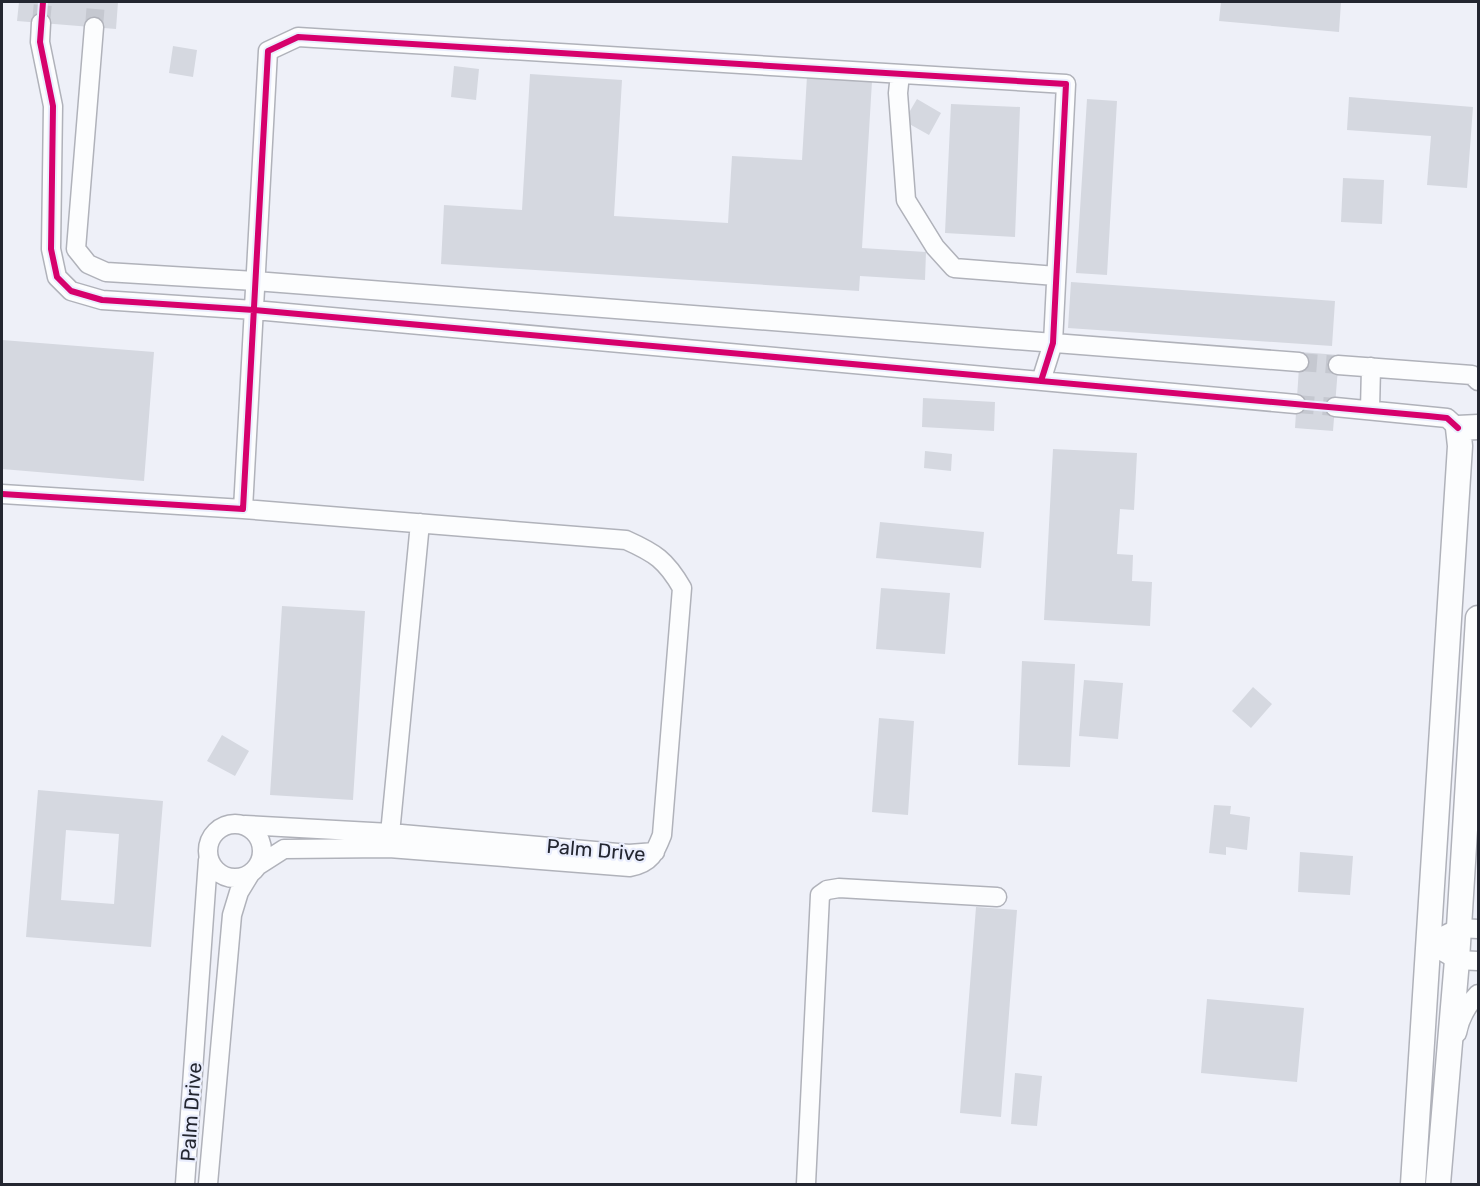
<svg xmlns="http://www.w3.org/2000/svg" width="1480" height="1186" font-family="Rubik,sans-serif">
	<style>
		.building { fill: #d5d8e0; fill-rule: evenodd }
		.lines { fill: none; stroke-linecap: round; stroke-linejoin: round }
		.minor-tunnel { stroke: #c5c8d0; stroke-width: 18; stroke-dasharray: 18 9; stroke-linecap: butt }
		.minor-casing { stroke: #b0b2ba; stroke-width: 21 }
		.major-casing { stroke: #b0b2ba; stroke-width: 27 }
		.minor { stroke: #fcfdfe; stroke-width: 18 }
		.major { stroke: #fcfdfe; stroke-width: 24 }
		.cycleway-casing { stroke: #e9edfd; stroke-width: 10 }
		.cycleway { stroke: #d6006c; stroke-width: 6 }
		.labels { text-anchor: middle; stroke-width: 4.5; stroke-linejoin: round; paint-order: stroke }
		.street-label { font-size: 20px; fill: #232630; stroke: #e9edfd }
	</style>
	<rect width="100%" height="100%" fill="#eef0f8"/>
	<path class="building" d="M19,2H118L116,29L17,21Z
		M1221,2H1341L1339,32L1219,21Z
		M173,46L197,50L193,77L169,73Z
		M454,66L479,69L476,100L451,97Z
		M530,74L622,80L614,216L728,223L732,156L802,160L807,76L872,81L862,248L926,252L925,280L860,276L859,291L441,264L444,205L522,210Z
		M1349,97L1473,107L1467,188L1427,185L1431,136L1347,130Z
		M917,99L941,113L929,135L904,121Z
		M1087,99L1117,101L1107,275L1076,273Z
		M951,104L1020,107L1015,237L945,233Z
		M1343,178L1384,180L1382,224L1341,222Z
		M1071,282L1335,301L1332,346L1068,328Z
		M2,340L154,352L144,481L2,469Z
		M1300,352L1339,355L1333,431L1295,428Z
		M923,398L995,402L994,431L922,427Z
		M1053,449L1137,453L1134,510L1120,509L1117,554L1133,555L1132,581L1152,582L1150,626L1044,620Z
		M925,451L952,454L951,471L924,468Z
		M880,522L984,532L981,568L876,558Z
		M881,588L950,593L945,654L876,649Z
		M282,606L365,611L353,800L270,795Z
		M1022,661L1075,664L1070,767L1018,765Z
		M1084,680L1123,683L1118,739L1079,736Z
		M1253,687L1272,704L1251,728L1232,711Z
		M879,718L914,721L908,815L872,812Z
		M222,735L249,751L235,776L207,761Z
		M38,790L163,801L151,947L26,937ZM66,830L119,834L114,904L61,900Z
		M1214,805L1231,806L1230,814L1250,817L1247,850L1226,847V855L1209,853Z
		M1300,852L1353,856L1350,895L1298,892Z
		M976,907L1017,910L1001,1117L960,1113Z
		M1207,999L1304,1008L1297,1082L1201,1073Z
		M1015,1073L1042,1076L1037,1126L1011,1124Z"/>
	<g class="lines">
		<path class="minor-tunnel" d="M41,23L43,2
			M94,27L96,2
			M1299,362L1338,365
			M1296,404L1335,407"/>
		<g class="minor-casing">
			<path id="minor" d="M41,23L40,42L53,106L51,249L57,277L71,291L102,300L254,310L1296,404
				M94,27L76,249L88,264L106,272L255,281L1299,362
				M900,74L898,93L906,200L935,247L954,268L1056,276
				M1338,365L1472,375L1478,381
				M1335,407L1447,418L1458,428
				M1370,410L1371,367
				M2,494L243,509L268,51L298,37L1066,84L1053,343L1041,381
				M243,509L626,540C655,553 666,560 682,588L662,835C655,853 651,863 630,867L389,848L284,849L259,865
				M208 851a27 27 0 1 1 54 0a27 27 0 1 1-54 0Z
				M245,825L390,833L629,854L655,852
				M389,844L420,523
				M1428,943L1457,960L1478,961
				M1428,943L1459,928L1478,929
				M1457,1033C1460,1017 1467,1005 1478,994
				M185,1184L208,860
				M208,1184L232,915L239,892L250,874
				M806,1184L820,895L827,890L839,888L997,897"/>
		</g>
		<g class="major-casing">
			<path id="major" d="M1413,1184L1460,446L1458,428L1478,427
				M1438,1184L1457,960L1478,618"/>
		</g>
		<use href="#minor" class="minor"/>
		<use href="#major" class="major"/>
		<g class="cycleway-casing">
			<path id="cycleway" d="M43,2L40,42L53,106L51,249L57,277L71,291L102,300L254,310L1428,416L1447,418L1458,428
				M2,494L243,509L268,51L298,37L1066,84L1053,343L1041,381"/>
		</g>
		<use href="#cycleway" class="cycleway"/>
	</g>
	<g class="labels">
		<g class="street-label">
			<text transform="translate(596 850) rotate(5)" y="7">Palm Drive</text>
			<text transform="translate(191 1112) rotate(-86)" y="7">Palm Drive</text>
		</g>
	</g>
	<rect width="1480" height="1186" fill="none" stroke="#232630" stroke-width="6"/>
</svg>
